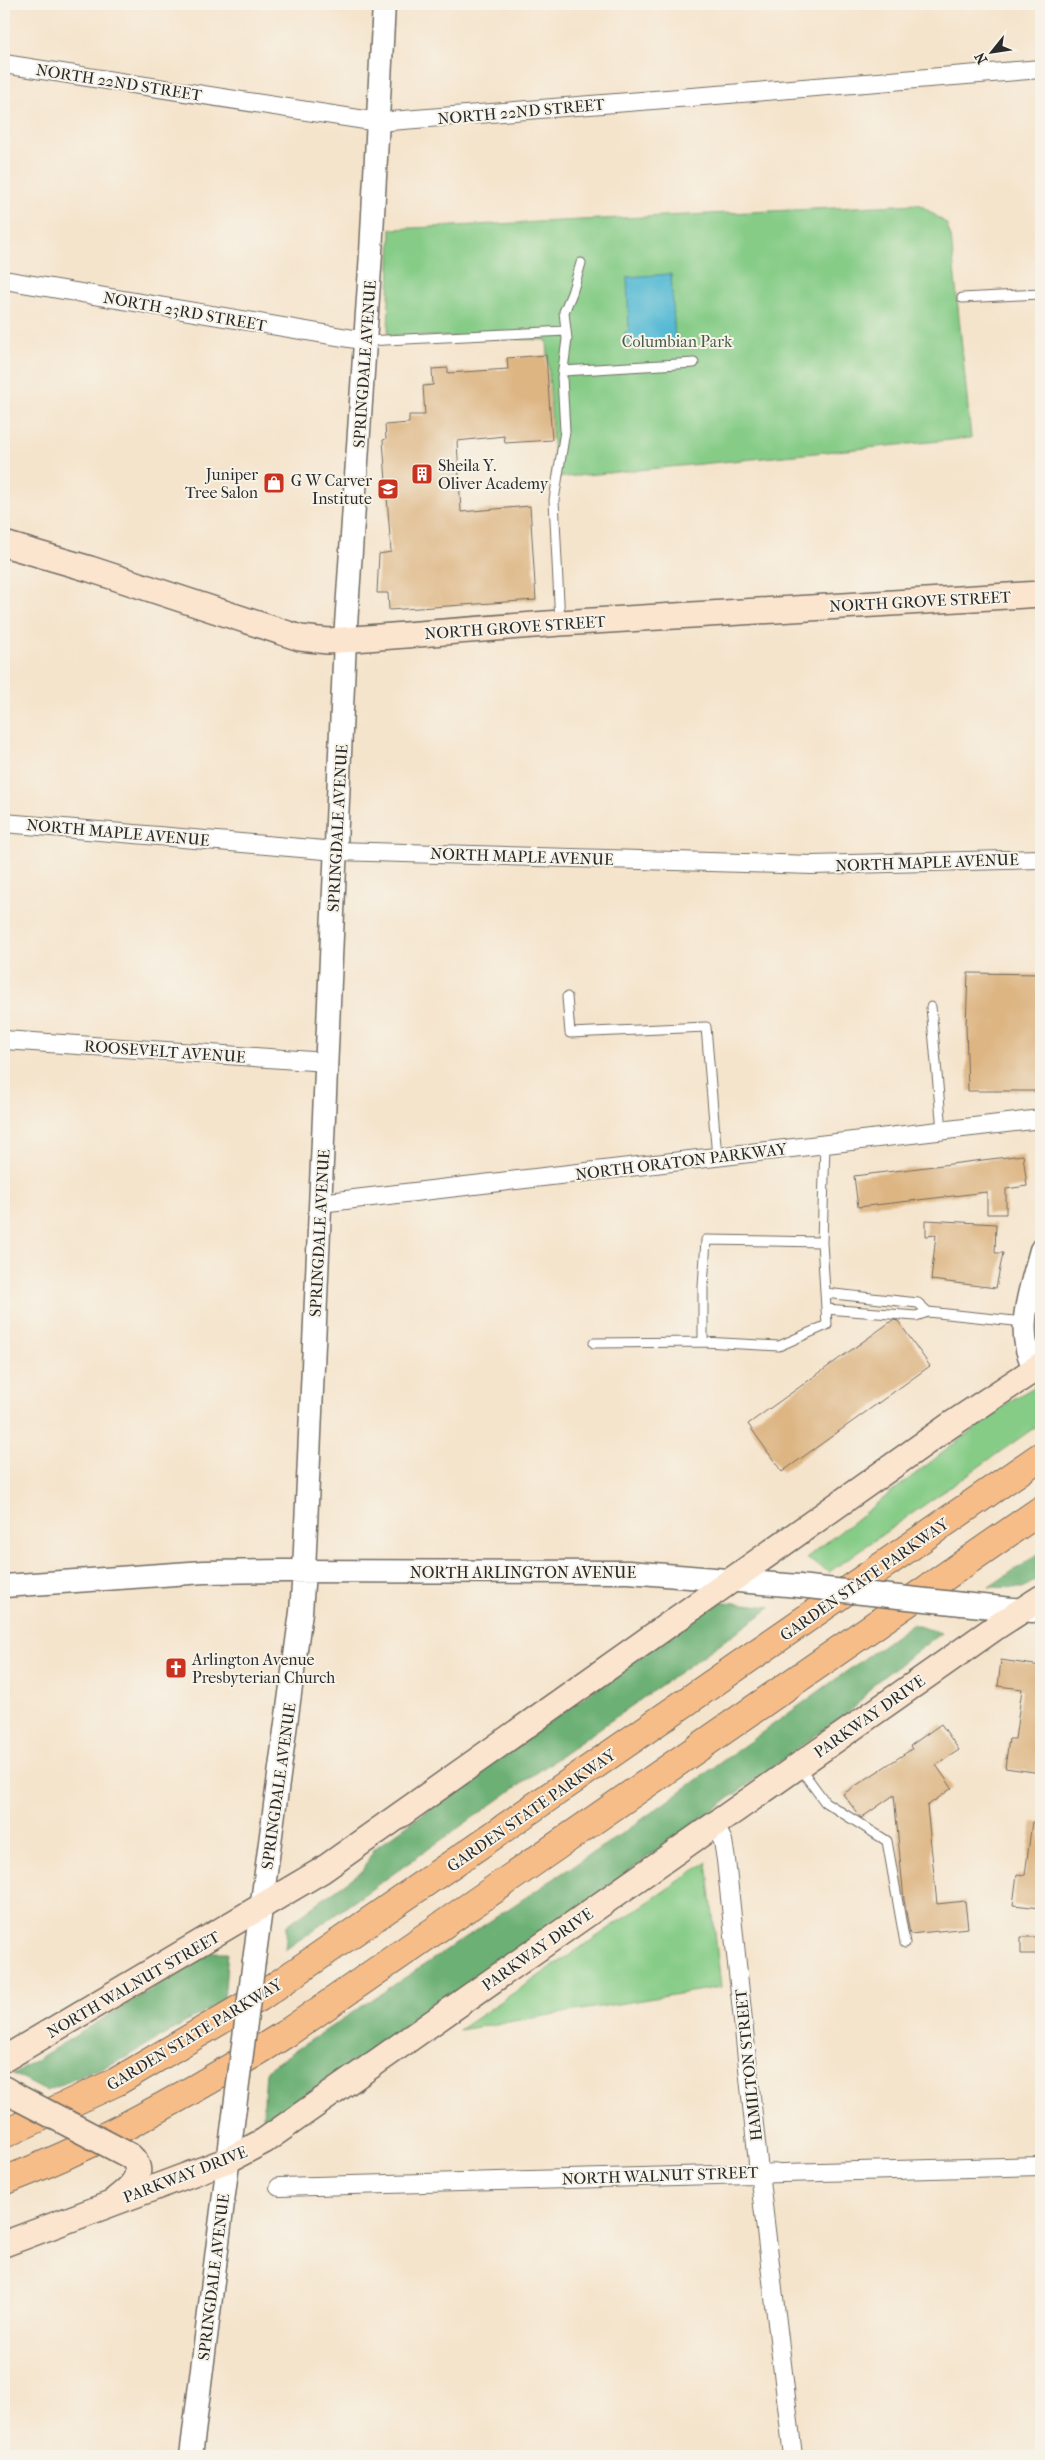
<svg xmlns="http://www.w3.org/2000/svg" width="1045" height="2460" font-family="'IM FELL French Canon',serif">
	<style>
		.green { fill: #86cc87; stroke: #587c59 }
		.forest { fill: #6cb074; stroke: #4c6e50 }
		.water { fill: #55bad4; stroke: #407280 }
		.building { fill: #ddb583 }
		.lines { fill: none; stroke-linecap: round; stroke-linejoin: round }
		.service-casing { stroke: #726c63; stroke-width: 11 }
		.minor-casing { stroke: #726c63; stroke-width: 20 }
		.tertiary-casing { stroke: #726c63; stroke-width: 25 }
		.secondary-casing { stroke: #726c63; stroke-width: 28 }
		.motorway-casing { stroke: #726c63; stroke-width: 30 }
		.service { stroke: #fff; stroke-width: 9 }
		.minor { stroke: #fff; stroke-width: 18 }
		.tertiary { stroke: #fff; stroke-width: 22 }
		.secondary { stroke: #fce5cf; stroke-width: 25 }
		.motorway { stroke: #f7bd88; stroke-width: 28 }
		.tertiary-bridge-casing { stroke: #726c63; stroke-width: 25; stroke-linecap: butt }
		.secondary-bridge-casing { stroke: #726c63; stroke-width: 28; stroke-linecap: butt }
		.tertiary-bridge { stroke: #fff; stroke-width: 22 }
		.secondary-bridge { stroke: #fce5cf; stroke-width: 25 }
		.labels { text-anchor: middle; stroke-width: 4; stroke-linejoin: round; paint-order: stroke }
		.street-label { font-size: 16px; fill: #2b2b2b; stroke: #f7f3e8 }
		.park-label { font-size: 16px; fill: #465b47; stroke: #f7f3e8 }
		.poi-label { font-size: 16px; fill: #2b2b2b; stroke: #f7f3e8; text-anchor: start }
	</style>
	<rect width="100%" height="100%" fill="#f7f3e8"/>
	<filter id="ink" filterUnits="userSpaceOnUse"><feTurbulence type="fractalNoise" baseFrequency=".02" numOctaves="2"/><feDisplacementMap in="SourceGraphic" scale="10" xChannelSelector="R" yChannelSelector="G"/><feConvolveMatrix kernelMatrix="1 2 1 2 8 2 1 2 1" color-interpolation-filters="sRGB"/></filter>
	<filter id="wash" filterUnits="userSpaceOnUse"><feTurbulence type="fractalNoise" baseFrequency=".0096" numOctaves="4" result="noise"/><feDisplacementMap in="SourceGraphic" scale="20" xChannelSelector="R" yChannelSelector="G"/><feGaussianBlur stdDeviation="1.12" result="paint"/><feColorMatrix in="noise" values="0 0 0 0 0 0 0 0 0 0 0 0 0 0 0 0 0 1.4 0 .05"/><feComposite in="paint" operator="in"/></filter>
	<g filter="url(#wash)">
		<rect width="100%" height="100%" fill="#f5e4cc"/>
		<path class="green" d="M919,204L946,223L951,237L971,438L555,478L547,340L388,335L391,229Z
			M1041,1383V1423L829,1572L806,1558L1010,1401Z
			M707,1862L721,1987L459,2030Z"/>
		<path class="forest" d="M1041,1552V1578L1022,1588L989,1587Z
			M717,1601L772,1607L285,1950L287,1925L362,1871L374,1849Z
			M912,1624L941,1633L876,1682L855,1707L579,1907L276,2115L263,2117L266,2070L630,1828Z
			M212,1952H228L224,2000L125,2058L46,2091L13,2074Z"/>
		<path class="water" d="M671,274L675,340L626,343L625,332L629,331L627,277Z"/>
		<g id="blocks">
			<path class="building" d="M546,355L552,440L505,443L504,436L457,441L461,512L530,506L536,600L389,610L388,593H377L379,554L391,552L383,440L386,439L385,425L409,423V415H425L423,386L433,385L432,369L448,368V373L508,369L507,358Z
				M968,973L1041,974V1091H968L966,1026Z
				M1023,1155L1027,1186L1006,1189V1214H987V1192L858,1207L854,1176Z
				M926,1220L996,1224L995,1253H1003L996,1288L931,1280L936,1235L926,1236Z
				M893,1320L898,1321L930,1366L782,1472L748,1424Z
				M1001,1660L1041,1666V1773L1005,1768L1009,1739H1015L1022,1689L998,1686Z
				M941,1724L959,1750L936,1765L952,1788L927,1806L937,1904L965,1901L968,1928L910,1934L904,1900L894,1795L861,1818L843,1794L912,1749L910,1746Z
				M1032,1822L1041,1823V1908L1013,1905L1017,1874L1025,1875Z
				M1021,1937H1041V1954H1021Z"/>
		</g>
	</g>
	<g filter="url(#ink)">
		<use href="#blocks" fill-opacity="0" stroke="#726c63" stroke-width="1"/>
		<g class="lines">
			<g class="service-casing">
				<path id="service" d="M962,298L1041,294
					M366,341L566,331
					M563,371L694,363
					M560,623L554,500L565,431L562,377L567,339L564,312L572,293L581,263
					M567,997L570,1033L706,1027L717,1157
					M931,1007L942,1130
					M825,1293L918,1303L928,1312L916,1316L826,1309
					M928,1312L1024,1322
					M703,1342V1287L706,1240L822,1242
					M594,1343L703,1342L779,1346L827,1325L822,1242L825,1144
					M800,1768L825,1802L887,1841L905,1943"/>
			</g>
			<g class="minor-casing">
				<path id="minor" d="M4,64L378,122L1041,69
					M4,280L366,341
					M4,823L336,851L812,865L1041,859
					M4,1040L327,1062
					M320,1203L1041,1119
					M714,1824L723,1841L726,1860L759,2172L793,2456
					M279,2187L1041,2166"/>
			</g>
			<g class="tertiary-casing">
				<path id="tertiary" d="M1035,1369C1013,1332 1031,1288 1041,1250
					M4,1586L204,1572L284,1571L629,1572L799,1586
					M962,1604L1033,1611
					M254,1961L301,1612L304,1571L345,640L371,253L384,4
					M191,2456L235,2107"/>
			</g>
			<g class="secondary-casing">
				<path id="secondary" d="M4,544L90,569L300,638L328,641L560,623L1041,594
					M4,2059L321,1871L949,1426L1041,1365
					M4,2089L21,2099
					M116,2199C131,2188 148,2172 130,2156
					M4,2244L228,2160L264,2141L996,1627L1041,1598"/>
			</g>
			<g class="motorway-casing">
				<path id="motorway" d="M4,2134L116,2082L260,1997L1041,1456
					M4,2181C103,2143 197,2090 287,2033L1041,1510"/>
			</g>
			<use href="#service" class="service"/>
			<use href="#minor" class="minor"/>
			<use href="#tertiary" class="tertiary"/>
			<use href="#secondary" class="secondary"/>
			<use href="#motorway" class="motorway"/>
			<g class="tertiary-bridge-casing">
				<path id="tertiary-bridge" d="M799,1586L962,1604
					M235,2107L254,1961"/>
			</g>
			<g class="secondary-bridge-casing">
				<path id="secondary-bridge" d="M21,2099L130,2156"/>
			</g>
			<use href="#tertiary-bridge" class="tertiary-bridge"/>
			<use href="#secondary-bridge" class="secondary-bridge"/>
		</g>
	</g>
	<defs>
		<g id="building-square" transform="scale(1.125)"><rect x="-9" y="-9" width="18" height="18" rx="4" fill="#c8321e" stroke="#f7f3e8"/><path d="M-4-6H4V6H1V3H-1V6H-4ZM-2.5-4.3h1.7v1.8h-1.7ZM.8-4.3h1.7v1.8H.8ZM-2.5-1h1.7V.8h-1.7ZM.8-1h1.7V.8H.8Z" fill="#fff"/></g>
		<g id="shop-square" transform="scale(1.125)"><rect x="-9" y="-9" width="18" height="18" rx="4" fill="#c8321e" stroke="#f7f3e8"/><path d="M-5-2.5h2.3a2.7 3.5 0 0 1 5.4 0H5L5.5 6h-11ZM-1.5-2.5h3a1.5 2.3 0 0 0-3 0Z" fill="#fff"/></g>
		<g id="school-square" transform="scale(1.125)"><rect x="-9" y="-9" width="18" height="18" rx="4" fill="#c8321e" stroke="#f7f3e8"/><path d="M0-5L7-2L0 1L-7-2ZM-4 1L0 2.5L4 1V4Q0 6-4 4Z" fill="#fff"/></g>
		<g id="church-square" transform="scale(1.125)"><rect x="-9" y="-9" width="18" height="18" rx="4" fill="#c8321e" stroke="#f7f3e8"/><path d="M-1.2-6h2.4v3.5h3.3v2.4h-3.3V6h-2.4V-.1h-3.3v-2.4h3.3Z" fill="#fff"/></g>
	</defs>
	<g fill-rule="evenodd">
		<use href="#building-square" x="422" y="474"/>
		<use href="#shop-square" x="274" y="483"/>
		<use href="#school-square" x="388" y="489"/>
		<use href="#church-square" x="176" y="1668"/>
	</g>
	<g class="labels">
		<g class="street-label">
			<text transform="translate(119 82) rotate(9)" y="6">NORTH 22ND STREET</text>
			<text transform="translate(521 111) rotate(-5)" y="6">NORTH 22ND STREET</text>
			<text transform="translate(185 311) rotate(10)" y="6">NORTH 23RD STREET</text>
			<text transform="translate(364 364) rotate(-86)" y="6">SPRINGDALE AVENUE</text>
			<text transform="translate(920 601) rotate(-3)" y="6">NORTH GROVE STREET</text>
			<text transform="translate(515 627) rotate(-4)" y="6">NORTH GROVE STREET</text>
			<text transform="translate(337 828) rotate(-87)" y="6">SPRINGDALE AVENUE</text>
			<text transform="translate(118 832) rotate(5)" y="6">NORTH MAPLE AVENUE</text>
			<text transform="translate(522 856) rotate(2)" y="6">NORTH MAPLE AVENUE</text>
			<text transform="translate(927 862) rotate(-2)" y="6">NORTH MAPLE AVENUE</text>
			<text transform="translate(165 1051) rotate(4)" y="6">ROOSEVELT AVENUE</text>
			<text transform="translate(681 1161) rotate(-7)" y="6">NORTH ORATON PARKWAY</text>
			<text transform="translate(319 1233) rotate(-87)" y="6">SPRINGDALE AVENUE</text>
			<text x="523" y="1578">NORTH ARLINGTON AVENUE</text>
			<text transform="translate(864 1579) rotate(-35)" y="6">GARDEN STATE PARKWAY</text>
			<text transform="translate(869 1716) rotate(-35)" y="6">PARKWAY DRIVE</text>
			<text transform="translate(278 1786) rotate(-82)" y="6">SPRINGDALE AVENUE</text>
			<text transform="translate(531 1810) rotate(-35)" y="6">GARDEN STATE PARKWAY</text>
			<text transform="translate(537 1949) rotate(-35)" y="6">PARKWAY DRIVE</text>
			<text transform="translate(133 1984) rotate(-30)" y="6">NORTH WALNUT STREET</text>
			<text transform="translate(194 2034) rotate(-31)" y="6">GARDEN STATE PARKWAY</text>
			<text transform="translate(748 2065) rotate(-96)" y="6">HAMILTON STREET</text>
			<text transform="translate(185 2174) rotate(-21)" y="6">PARKWAY DRIVE</text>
			<text transform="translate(660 2175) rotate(-2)" y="6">NORTH WALNUT STREET</text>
			<text transform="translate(213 2277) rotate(-83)" y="6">SPRINGDALE AVENUE</text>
		</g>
		<g class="park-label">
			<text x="677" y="347">Columbian Park</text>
		</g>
		<g class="poi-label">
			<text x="438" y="471">Sheila Y.<tspan x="438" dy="18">Oliver Academy</tspan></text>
			<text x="258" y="480" text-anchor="end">Juniper<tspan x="258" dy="18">Tree Salon</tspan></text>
			<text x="372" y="486" text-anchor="end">G W Carver<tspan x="372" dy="18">Institute</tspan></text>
			<text x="192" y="1665">Arlington Avenue<tspan x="192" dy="18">Presbyterian Church</tspan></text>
		</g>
	</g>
	<rect width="1045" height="2460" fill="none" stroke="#f7f3e8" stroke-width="20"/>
	<g transform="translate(992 52) rotate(240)" stroke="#f7f3e8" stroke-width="4" paint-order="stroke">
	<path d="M0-4L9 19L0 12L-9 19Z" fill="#2b2b2b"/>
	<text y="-8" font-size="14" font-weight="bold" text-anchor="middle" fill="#2b2b2b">N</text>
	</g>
</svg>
